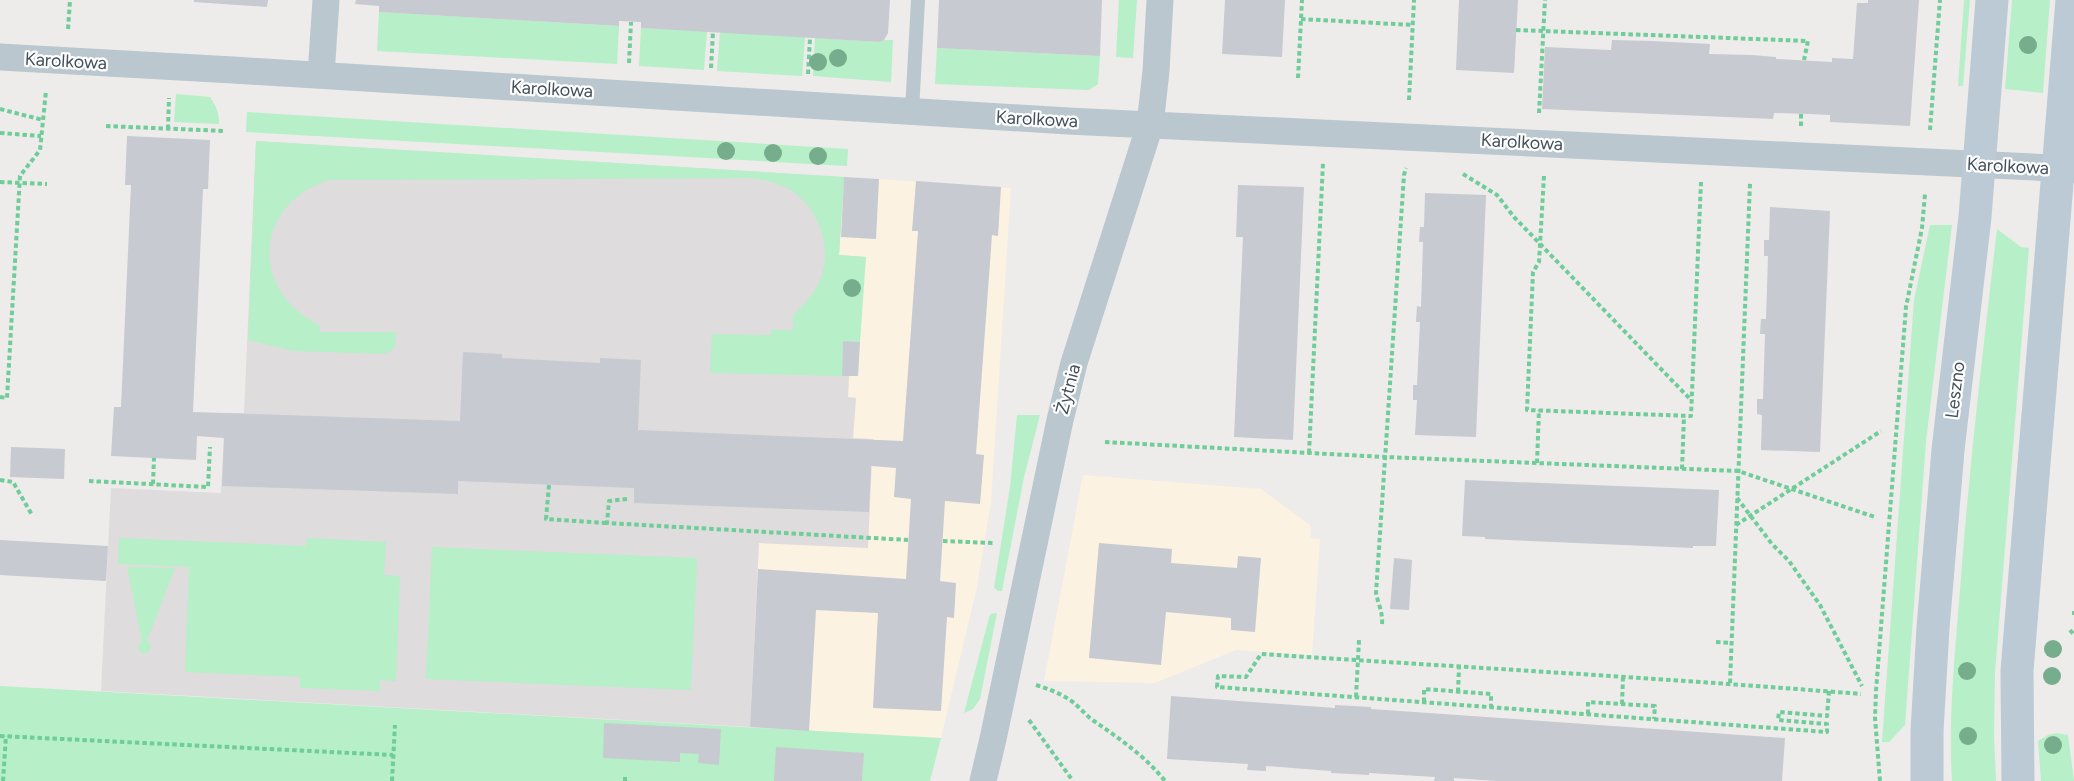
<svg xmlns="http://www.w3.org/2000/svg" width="2074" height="781" font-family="Figtree,sans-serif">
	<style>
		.commercial { fill: #fcf2e1 }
		.education { fill: #dfdcdd }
		.green { fill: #b6efc8 }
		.building { fill: #c7cad0 }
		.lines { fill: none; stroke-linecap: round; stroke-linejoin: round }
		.path { stroke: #6ecd98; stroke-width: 4; stroke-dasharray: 4.5 3; stroke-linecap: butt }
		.service { stroke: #bbc7cf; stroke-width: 14 }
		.minor { stroke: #bbc7cf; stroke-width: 27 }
		.secondary { stroke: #bccad6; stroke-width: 33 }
		.tree { fill: #76ad8d }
		.labels { text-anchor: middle; stroke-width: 4.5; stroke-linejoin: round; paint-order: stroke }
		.street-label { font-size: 18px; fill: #435059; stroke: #fff }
	</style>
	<rect width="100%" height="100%" fill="#eeebeb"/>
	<path class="commercial" d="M844,177L1011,188L991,503L977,587L941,738L750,727L759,543L868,548L872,439L853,438L856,398L848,397L849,376H858L865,257L839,256Z
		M1083,475L1261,489L1311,526L1310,538L1320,539L1312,655L1236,650L1155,683L1044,681Z"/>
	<path class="education" d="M256,141L844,177L839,255L866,257L843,341L842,375L849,376L848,397L856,398L853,438L873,439L868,548L759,543L750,727L101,691L111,488L221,493L225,413H244Z"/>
	<path class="green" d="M1119,0H1137L1133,58L1116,57Z
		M1964,0H1970L1963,86H1958Z
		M2012,0H2050L2043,93L2005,89Z
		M379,12L619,26L617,64L377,51Z
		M641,28L707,31L704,70L639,66Z
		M720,32L805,37L802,76L717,71Z
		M815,38L880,42L884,40H893L891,82L813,76Z
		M937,48L1100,56L1098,84L1089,90L935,84Z
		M176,94L210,97C216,106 219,112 219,124L174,122Z
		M247,112L848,149L847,166L246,132Z
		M256,141L844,177L839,255L866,257L860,342L843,341L842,376L710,373L712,334L771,335V330H793V315C803,306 814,294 819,282C835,249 818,205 787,188C776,182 763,180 751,178L328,180C254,205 249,290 319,325L320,332H396L395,348L385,354L294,351L248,340Z
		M1930,225H1952L1926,441L1905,725L1889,742H1882L1914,300Z
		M1997,229L2021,247L2029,248L1995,673L1994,736L1996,781H1952C1948,718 1955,654 1960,590C1969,469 1983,349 1997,229Z
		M1017,415H1040L1024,477L1002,591H998L994,588L1010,487Z
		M119,538L306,546L307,538L386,542L384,575L400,576L396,681L380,680V691L300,688V677L185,672L189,567L118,564Z
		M432,547L697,558L691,690L426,679Z
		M127,567L175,568L147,641L151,645L150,650L147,653H142L138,649L139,644L142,641Z
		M997,613L980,699L973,709L964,713L990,614Z
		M0,686L941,738L930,781H0Z
		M2056,733L2068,735L2074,781H2041L2038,741L2048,735Z"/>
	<path class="building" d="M194,0H268L267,7L194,2Z
		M356,0H890L888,33L884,40L880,42L641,28V22L619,21V26L379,12V6L355,4Z
		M939,0H1102L1100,56L937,48Z
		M1225,0H1285L1282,57L1222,54Z
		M1459,0H1518L1514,73L1456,70Z
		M1868,0H1919L1910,126L1830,122V115L1809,114L1774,113L1773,119L1542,109L1545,47L1611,50L1612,40L1652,41L1710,44L1709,54L1752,55L1776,57V59L1832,62V58L1853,59L1857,3H1868Z
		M127,136L210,140L208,189H203L193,412L460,421L463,352L502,354V358L600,363V358L641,360L638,430L903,441L918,231H912L916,181L1001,187L998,236L992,235L976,454L984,455L980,504L945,501L940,581L956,583L954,618L947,617L941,711L873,708L878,613L816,610L809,731L750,727L758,569L906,579L911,499L894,497L896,468L871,466L869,512L634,503V488L458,481V494L222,486L224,438L197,436L196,460L111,456L114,407H121L131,185H125Z
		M844,177L879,179L876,239L841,237Z
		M1238,185L1304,187L1293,440L1234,437L1243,237H1236Z
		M1425,193L1486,195L1476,437L1415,435L1417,400H1413V385H1417L1420,322H1416L1417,306L1421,307L1423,242H1419L1420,227H1424Z
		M1770,207L1830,211L1820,452L1761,450L1762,415L1757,414V399H1763L1765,334H1760L1761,319H1766L1768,256H1764V240H1769Z
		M843,341L860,342L858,376H842Z
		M11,447L65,449L64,479L10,477Z
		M1465,480L1719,490L1716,546H1693V548L1485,539V537L1462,536Z
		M0,540L108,546L106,581L0,575Z
		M1099,543L1172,549L1171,563L1237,568L1238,556L1261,558L1255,632L1231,630V618L1166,612L1161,665L1089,658Z
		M1394,558L1412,560L1409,610L1390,609Z
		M1171,696L1335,708V705L1371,707V709L1785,738L1782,781H1497L1454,778V781H1434L1435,777L1369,773V775L1331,773V771L1266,766V771L1247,770L1248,764L1167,759Z
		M604,723L721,729L719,765L698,763L699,754L680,753V762L603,758Z
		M776,747L864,753L862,781H774Z"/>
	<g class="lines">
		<path class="path" d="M1301,19L1413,25
			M68,29L70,0
			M1516,30L1808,41L1804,60
			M629,63L631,22
			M711,68L713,32
			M808,74L810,38
			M1298,78L1302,0
			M1409,100L1414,0
			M0,109L43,120
			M1539,113L1545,0
			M106,126L225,131
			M1801,126V114
			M168,129L169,98
			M1930,130L1940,0
			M0,133L41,136
			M1463,174L1497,195L1514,217L1691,400
			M1544,176L1539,262L1533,272L1527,410L1691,416L1701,182
			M0,182L47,184
			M0,397L7,398L20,176L40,150L46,91
			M1105,442L1385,457L1738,471L1875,517
			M1309,453L1323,163
			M1537,463L1539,410
			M1682,469L1684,416
			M0,480L13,482L32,515
			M89,481L208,487L210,447
			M153,484L154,458
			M549,485L546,519L607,523
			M1737,498L1772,544L1789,561L1820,605L1862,686
			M627,499L609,501L607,523L908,540
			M1736,525L1881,431
			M943,541L993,543
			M2072,613H2074
			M1382,624C1383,613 1378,603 1376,593L1404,175L1406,168
			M2070,630L2074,635
			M1716,642L1731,643
			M1730,683L1750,183
			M1036,685C1048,689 1060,693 1070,700C1079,706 1085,715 1094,721C1120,739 1145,756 1165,781
			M1829,691L1827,716L1779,712L1778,720L1827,724V732L1217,687L1218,676L1246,677L1261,654C1461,667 1662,678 1861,694
			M1458,692L1459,667
			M1356,697L1359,640
			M1424,702V689L1491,694V707
			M1622,704L1623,677
			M1588,714V702L1655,706L1654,719
			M1029,720L1073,781
			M0,736L393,755
			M3,781L6,736
			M392,781L395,725
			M625,781V777
			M1880,781L1875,718L1876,691L1906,307L1922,228L1925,194"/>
		<path class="service" d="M912,111L918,0"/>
		<path class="minor" d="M0,57L233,70L1068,121L2074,169
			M321,75L326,0
			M983,781L993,739L1060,420L1074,363L1150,125L1156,71L1160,0"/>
		<path class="secondary" d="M1927,781V731L1933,628L1948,450L1975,217L1992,0
			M2018,781L2017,671L2072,0"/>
	</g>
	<g class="tree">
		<circle cx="2028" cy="45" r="9"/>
		<circle cx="838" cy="58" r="9"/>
		<circle cx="818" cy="62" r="9"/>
		<circle cx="726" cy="151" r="9"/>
		<circle cx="773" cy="153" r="9"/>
		<circle cx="818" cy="156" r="9"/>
		<circle cx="852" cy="288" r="9"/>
		<circle cx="2053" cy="649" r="9"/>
		<circle cx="1967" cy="671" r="9"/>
		<circle cx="2052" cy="676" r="9"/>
		<circle cx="1968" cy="736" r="9"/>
		<circle cx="2053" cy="745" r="9"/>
	</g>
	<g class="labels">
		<g class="street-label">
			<text transform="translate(66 61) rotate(3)" y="6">Karolkowa</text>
			<text transform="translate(552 89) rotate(3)" y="6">Karolkowa</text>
			<text transform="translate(1037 119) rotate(3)" y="6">Karolkowa</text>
			<text transform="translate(1522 142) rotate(3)" y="6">Karolkowa</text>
			<text transform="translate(2008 166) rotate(3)" y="6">Karolkowa</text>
			<text transform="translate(1068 389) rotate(-75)" y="6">Żytnia</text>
			<text transform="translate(1955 390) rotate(-83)" y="6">Leszno</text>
		</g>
	</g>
</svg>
